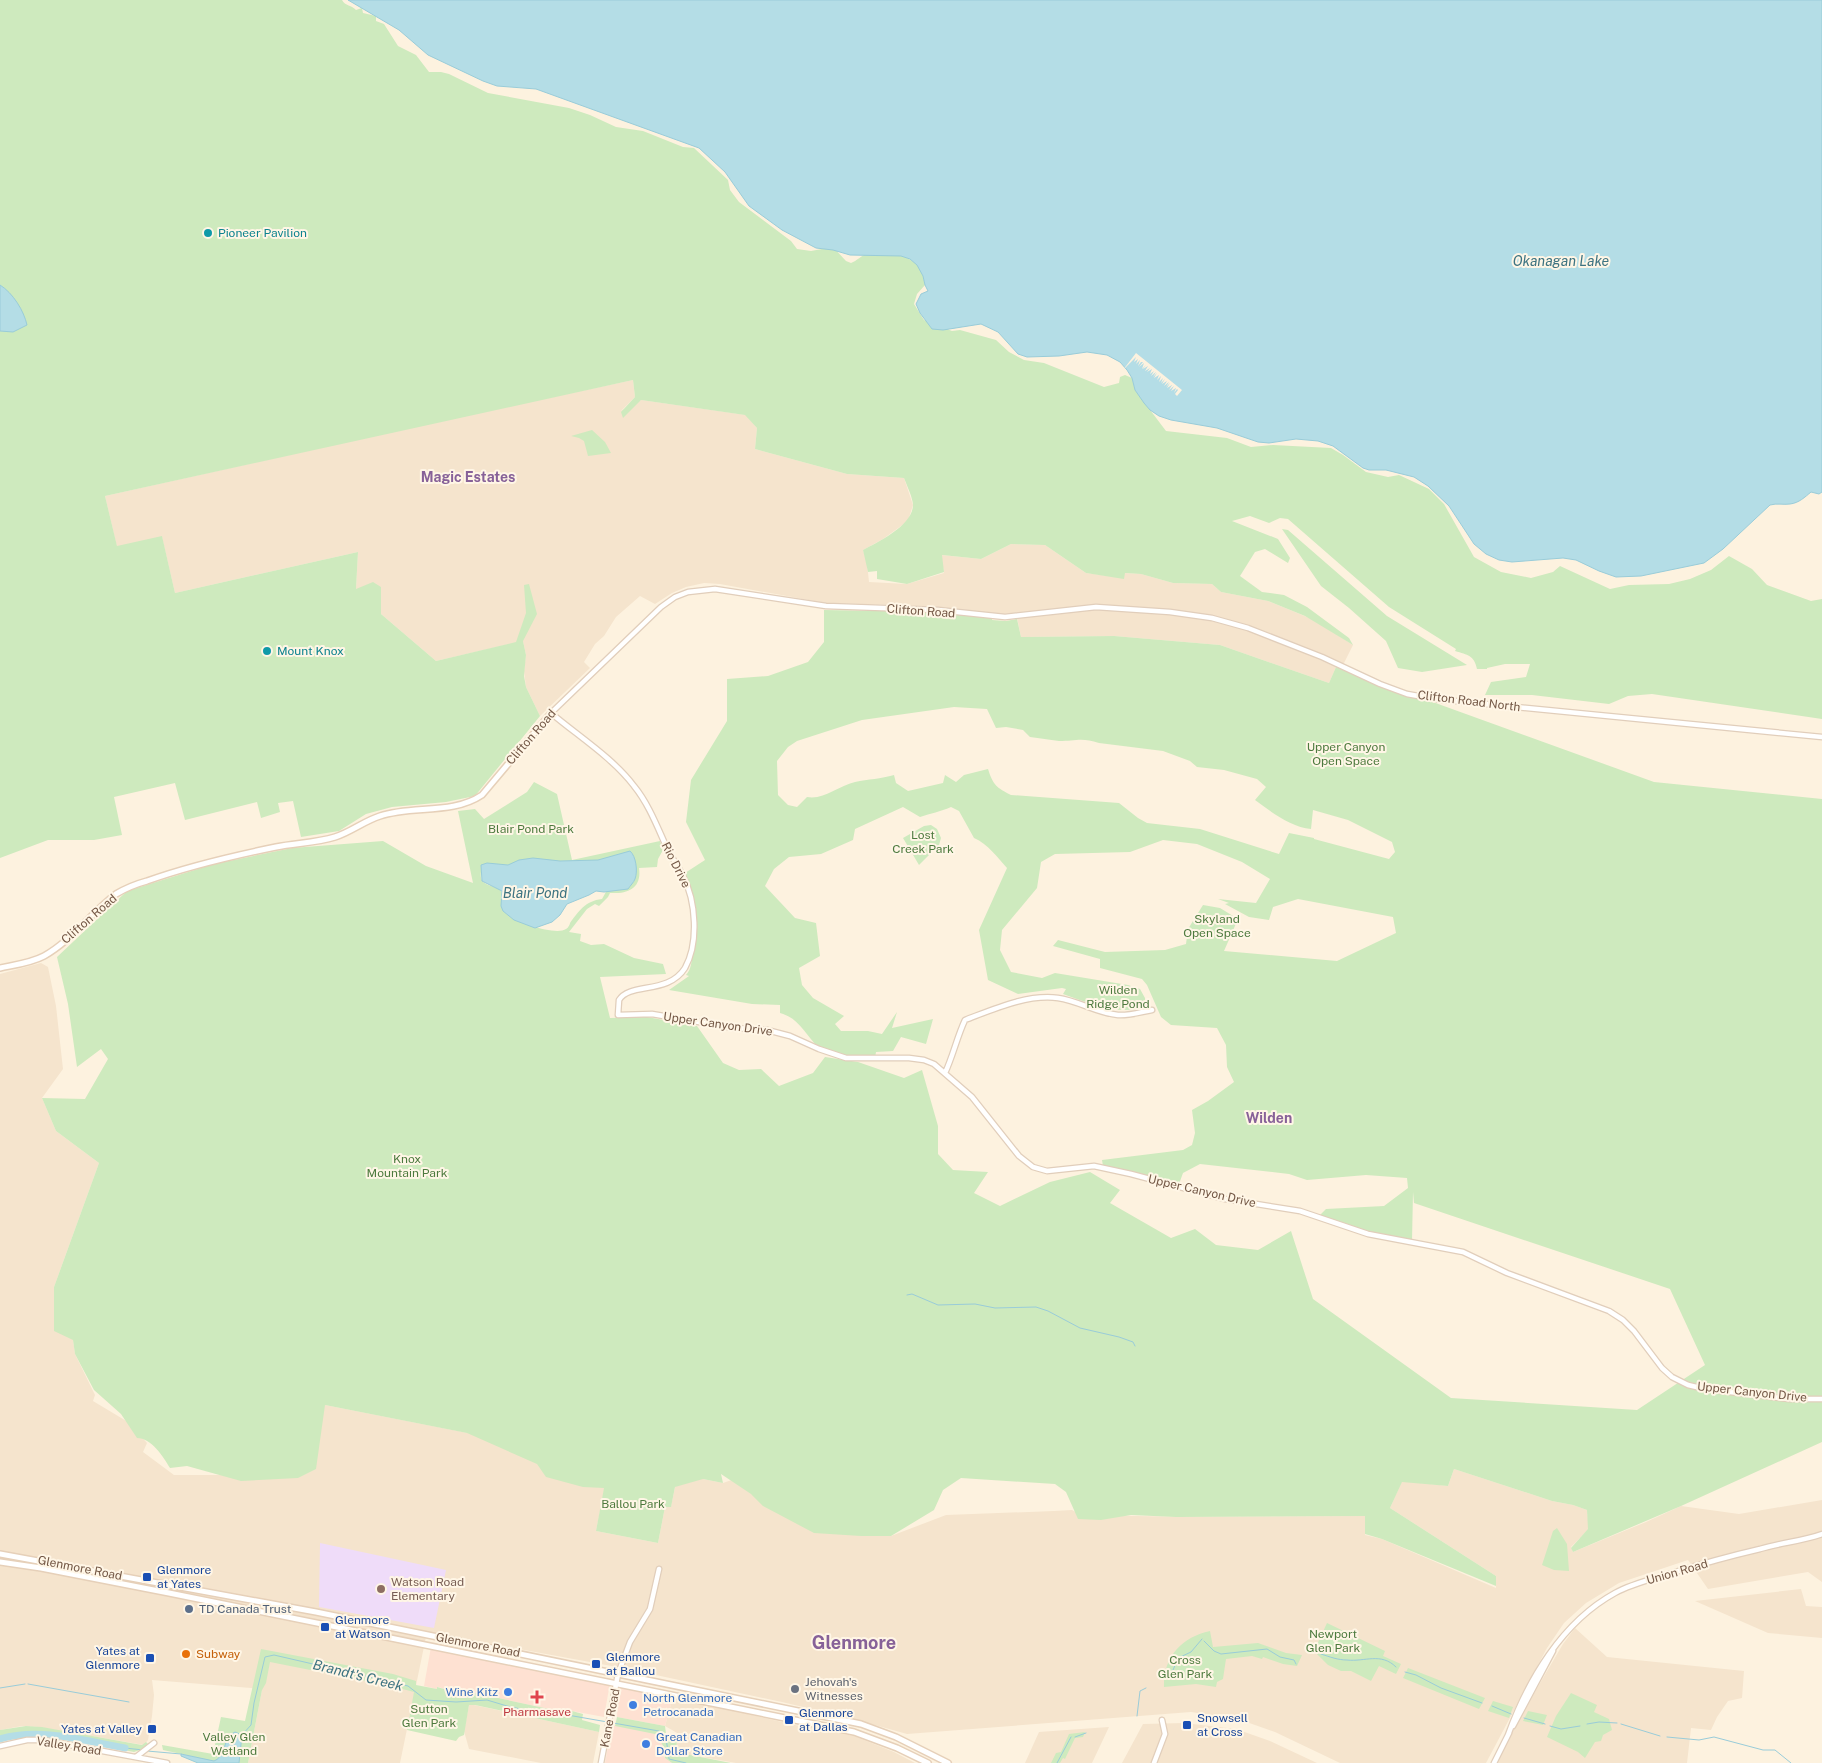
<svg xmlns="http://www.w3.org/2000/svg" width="1822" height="1763" font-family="'Public Sans',sans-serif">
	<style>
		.residential { fill: #f5e4cd }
		.commercial { fill: #fee1d2 }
		.education { fill: #efdcf9 }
		.green { fill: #ceeabe; fill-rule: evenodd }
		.water { fill: #b4dde6; stroke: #99ccd9 }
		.pier { fill: #fdf2df }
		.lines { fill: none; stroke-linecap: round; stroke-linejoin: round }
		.stream { stroke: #99ccd9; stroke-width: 1 }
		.river { stroke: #b4dde6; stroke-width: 7 }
		.tertiary-casing { stroke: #e1cebb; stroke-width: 7 }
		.secondary-casing { stroke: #e6d0b9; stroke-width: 8 }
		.tertiary { stroke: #fff; stroke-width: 4.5 }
		.secondary { stroke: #fff; stroke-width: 5 }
		.culture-dot { fill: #0f9aa8; stroke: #fff6e6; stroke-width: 2 }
		.transit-dot { fill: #1a4fb4; stroke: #fff6e6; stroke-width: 2 }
		.education-dot { fill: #8d6e63; stroke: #fff6e6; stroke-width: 2 }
		.service-dot { fill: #5c6f8a; stroke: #fff6e6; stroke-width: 2 }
		.food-dot { fill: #e8710a; stroke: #fff6e6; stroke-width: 2 }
		.worship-dot { fill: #6b7280; stroke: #fff6e6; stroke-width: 2 }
		.shop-dot { fill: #3f7fe0; stroke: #fff6e6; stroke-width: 2 }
		.health-dot { fill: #e0444e; stroke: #fff6e6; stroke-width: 2 }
		.labels { text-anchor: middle; stroke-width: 4; stroke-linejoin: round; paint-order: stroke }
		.culture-label { font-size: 12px; fill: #0d838f; stroke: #fff6e6; text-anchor: start }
		.street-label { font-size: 12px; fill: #745846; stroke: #fff6e6 }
		.park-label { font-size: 12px; fill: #4d7a3e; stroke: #fff6e6 }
		.transit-label { font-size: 12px; fill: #164399; stroke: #fff6e6; text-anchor: start }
		.education-label { font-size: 12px; fill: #785e54; stroke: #fff6e6; text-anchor: start }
		.service-label { font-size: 12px; fill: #4e5e75; stroke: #fff6e6; text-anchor: start }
		.food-label { font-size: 12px; fill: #c56008; stroke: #fff6e6; text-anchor: start }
		.worship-label { font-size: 12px; fill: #5b616d; stroke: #fff6e6; text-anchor: start }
		.shop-label { font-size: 12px; fill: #366cbe; stroke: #fff6e6; text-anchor: start }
		.health-label { font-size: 12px; fill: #be3a42; stroke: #fff6e6 }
		.water-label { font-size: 14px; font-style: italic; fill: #3d7381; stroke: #fff6e6 }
		.neighbourhood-label { font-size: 14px; font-weight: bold; fill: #876198; stroke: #fff6e6 }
		.district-label { font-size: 18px; font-weight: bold; fill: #876198; stroke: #fff6e6 }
	</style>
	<rect width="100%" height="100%" fill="#fdf2df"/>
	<path class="residential" d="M633,380L635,397L621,411L641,400L746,415L757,428L755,449L847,474L904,478L913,505L908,521L883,539L863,550L867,563L869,582L907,584L944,573L941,555L981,559L1011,544L1045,545L1086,573L1124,578V573L1141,574L1173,583L1212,584L1221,592L1268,601L1312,619L1353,645L1344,663L1336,667L1329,683L1220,645L1114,636L1021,637L1016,613L989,615L906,605L825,603L720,584L704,583L686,587L672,593L655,604L640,596L616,617L604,636L595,644L584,662L590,668L540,716L526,687L524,671L526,655L523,641L436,661L381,614L356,589L358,552L175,593L162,537L117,547L105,496L472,414Z
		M41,963L48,967L56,1006L63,1069L42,1098L56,1131L99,1163L54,1287L73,1340L75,1354L95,1395L93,1401L128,1422L147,1443L143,1452L174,1475H273L325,1405L610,1461L596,1531L658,1543L665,1507L671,1506L678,1474L723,1483L746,1475L834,1516L869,1536H891L946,1515L1054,1511L1072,1510L1081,1515L1192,1517L1365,1516V1535L1382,1539L1496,1588V1576L1390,1508L1402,1481L1448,1486L1454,1469L1552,1501L1573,1505L1587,1510L1589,1529L1571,1547L1573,1552L1646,1522L1681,1506L1739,1514L1822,1500V1582L1808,1572L1708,1589L1688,1560L1619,1583L1586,1603L1564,1623L1547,1648L1486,1763H1340L1275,1732L1238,1719L1191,1712L907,1734L850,1718L782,1702L628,1669L427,1632L400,1763H248L262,1690L251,1688L152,1680L154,1695L152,1716L148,1740L144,1745L39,1727L22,1726L0,1730V974Z
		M1801,1589L1806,1606L1822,1607V1638L1768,1633L1695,1601Z
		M1575,1628L1607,1657L1744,1671L1742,1698L1728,1701L1717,1717L1711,1730L1691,1728L1687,1763H1496L1508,1739L1543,1678L1563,1644Z
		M673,1697L804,1727L854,1736L894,1752L915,1763H736L674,1752L679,1734L665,1726Z
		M469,1705H474L599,1732L593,1763H541L469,1749L464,1731Z
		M1184,1723L1236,1729L1270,1741L1317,1763H1122L1143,1724Z
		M1109,1727L1092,1763H1025L1039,1732Z"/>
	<path class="commercial" d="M431,1647L610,1683L604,1717L572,1711L563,1712L475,1693L462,1694L438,1687L437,1689L424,1686Z
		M619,1686L673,1697L665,1726L617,1717Z
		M612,1725L655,1733L664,1747L663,1756L672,1763H605Z"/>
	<path class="education" d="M320,1543L446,1570L434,1628L319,1607Z"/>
	<path class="green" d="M0,0H342C345,6 352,5 356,10L362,8L363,13L376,16V21L384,24L398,46L416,55L429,72H441L449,74L488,93L569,108L590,115L616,127L643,131L683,147L694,148L728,180L730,190L739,202L791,241L797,249L811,251L833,247L846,261L851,263C857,261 861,255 868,254C884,250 912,254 921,270C923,274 924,281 925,285L917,294L914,304L924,320L952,331L960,330L996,340L1009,352L1024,360L1044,363L1104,387L1119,383L1120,377L1125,375L1132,378L1135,390L1166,431L1227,438L1251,447L1273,445L1331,448L1343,455L1366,472L1388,477L1399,475L1429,489L1444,504L1474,557L1501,572L1531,578L1553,572L1560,566L1610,589L1629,585L1669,584L1690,579L1711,570L1729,556L1752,569L1767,585L1811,601L1822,599V719L1652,694L1628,696L1609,704L1532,695H1485L1491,682L1526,677L1530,664H1505L1487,668V669H1477C1474,655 1468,655 1455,651L1456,649L1389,607L1288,519L1280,518L1269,523L1250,516L1232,521L1278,539L1290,558L1288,563L1265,549L1255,552L1240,576L1262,592L1284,595L1307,607L1349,638L1353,645L1305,616L1268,601L1221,592L1212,584L1173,583L1141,574L1125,573L1124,579L1086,573L1045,545L1011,544L981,559L942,555L944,572L907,584L877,579V571L868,572L863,550C878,542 914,525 913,504C912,496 907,486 904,478L847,474L755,449L757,428L745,415L641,400L623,418L621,412L635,397L633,380L105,496L117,546L162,536L175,593L358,552L356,589L373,582L381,587V614L436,661L516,642L526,613L524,585L529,584L537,614L523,641L526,655L524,676L526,687L540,716L475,796L446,802L392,807L366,814L339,831L301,837L293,801L278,803L280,812L261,818L257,802L185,820L175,783L114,797L122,835L94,840H48L0,858Z
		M592,430L605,442L611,453L588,456L584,441L579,438L571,436Z
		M1282,529L1288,530L1387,616L1467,665L1422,672L1398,668L1386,641L1349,608L1321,586Z
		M824,610L937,612L992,616V620L1006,621L1017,619L1021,637L1114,636L1220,645L1329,683L1336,667L1654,782L1822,799V1442L1681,1506L1573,1552L1571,1548L1588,1529L1587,1510L1573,1505L1552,1501L1454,1469L1448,1486L1402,1482L1390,1508L1496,1576V1586L1382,1539L1365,1534V1516L1176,1517L1131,1515L1101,1520L1078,1519L1066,1492L1055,1484L961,1478L943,1490L934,1510L891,1536H861L814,1533L763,1506L751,1494L721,1474L723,1483L703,1479L675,1487L671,1507H665L658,1543L596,1531L604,1488L583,1487L546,1477L537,1464L467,1433L325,1405L316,1469L298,1478L241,1481L187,1466L170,1468C163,1456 151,1438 137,1438L121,1414L94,1390L75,1354L73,1340L54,1331V1287L99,1163L56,1131L42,1098L85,1099L108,1059L101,1049L77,1067L68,1004L57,957L127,891L214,864L292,848L383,841L426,866L473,883L458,811L475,809L484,819L527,792L534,782L557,794L572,860L660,841L663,850L658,859L657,867L639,868C642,888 628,894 610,893L608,897L599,906L595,904L587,909L569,932L581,934L580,941L591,945L604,944L634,958L663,964L666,974L600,977L610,1018L647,1017L697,1026L723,1063L739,1070L761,1069L779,1086L813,1073L825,1057L858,1062L904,1078L922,1070L938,1126V1154L953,1170L988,1172L974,1193L1000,1206L1050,1182L1090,1172L1120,1190L1110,1203L1171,1238L1195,1229L1216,1245L1258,1250L1291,1231L1313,1299L1451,1398L1637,1410L1705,1365L1670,1289L1414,1203L1413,1192L1412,1241L1367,1233L1319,1216L1326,1209L1384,1206L1408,1188L1407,1178L1366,1175L1307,1180L1289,1174L1200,1164L1183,1173L1179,1184L1130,1171L1103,1166L1102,1160L1183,1150L1192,1145L1195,1133L1192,1110L1208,1101L1234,1082L1227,1067L1226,1045L1217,1028L1171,1025L1161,1017L1147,985L1142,979L1100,968V959L1053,946L1058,940L1105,952L1165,950L1186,944L1188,929L1203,905L1220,908L1238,919L1224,951L1337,961L1396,933L1393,917L1298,899L1273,907L1269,920L1249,917L1225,904L1229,903L1218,899L1256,903L1270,879L1242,862L1197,844L1163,840L1130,852L1055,854L1041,862L1037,888L1002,930L1000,950L1011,972L1042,978L1055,973L1128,985L1140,989L1145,998V1007C1118,1016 1089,1003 1063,994L1066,989L1062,988L1018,994L988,980L979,930L1007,868C997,857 988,844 974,838L959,811L951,807C940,812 931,813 920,817L903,807L855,829L853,840L821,854L789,857L774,869L765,886L795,918L816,923L820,956L799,968L802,985L813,998L844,1016L835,1024L841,1031H868L882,1034L897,1012L892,1028L933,1019L926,1044L901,1037L893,1051L876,1052L875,1058C863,1060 826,1057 818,1047C805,1034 799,1018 780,1013V1005L752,1004L669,990L689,976L686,975C692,968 691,962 693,953C699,925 695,900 685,873L705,860L686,822L691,780L727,721V679L768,676L808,662L824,642ZM954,707L987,709L996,728L1006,727L1023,730L1030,737C1040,738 1049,740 1059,741C1075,741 1082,737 1099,743L1163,751L1190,761L1197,767L1224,770L1257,779L1266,787L1255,800C1271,812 1291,827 1311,829L1313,810L1348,820L1392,842L1395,852L1389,859L1314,839V838L1289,833L1279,854L1200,829L1147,823L1138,818L1119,803L1011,795C997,788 993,785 988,769L964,775L956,782L945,775L943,783L908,791L896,783L894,775C881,779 868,779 855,782C838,786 824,800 807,797L797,807L788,805L778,795L777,761L788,747L797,741L862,720ZM518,866L607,890L602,899C585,901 579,911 570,923C570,925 567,929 566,929C556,936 513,922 505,912C499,905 504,897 501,890C488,883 477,886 482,867Z
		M931,825L937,829L941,838L939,845L919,865L903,838L924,826Z
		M1557,1528L1567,1544L1569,1571L1554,1570L1542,1565L1553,1531Z
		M1327,1623L1385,1651L1383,1656L1401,1664L1396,1674L1379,1666L1371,1681L1351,1671H1341L1328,1665L1314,1651Z
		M1210,1631L1213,1647L1258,1643L1286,1653L1302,1655L1297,1666L1283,1664L1263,1657L1262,1659L1252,1656L1226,1659L1223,1679L1217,1682L1216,1687L1196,1684L1164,1687C1163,1657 1182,1637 1210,1631Z
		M261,1649L393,1674L416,1681V1685L437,1689V1687L462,1694L475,1693L563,1712L572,1711L583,1714L582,1720L600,1725L599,1732L475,1705H469L464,1735L459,1737L456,1741L407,1730L414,1692L391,1686L270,1662L266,1683L262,1690L248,1763H210L195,1757L163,1750L162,1745L213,1754L221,1717L245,1721Z
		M1408,1668L1485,1698L1479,1709L1403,1678Z
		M1571,1693L1597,1705L1594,1712L1609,1719L1612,1730L1603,1735L1601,1741L1595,1742L1585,1758L1578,1752L1547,1737L1556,1716Z
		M1493,1701L1513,1707L1509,1718L1488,1711Z
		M1528,1711L1547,1715L1543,1725L1523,1721Z
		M617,1717L665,1726L666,1734L678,1736L675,1752L731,1763H672L665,1758L664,1747L655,1734L615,1726Z
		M26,1726L42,1727L142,1745L146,1742L148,1744L143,1749L134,1752C92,1744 41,1728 0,1742V1730Z
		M1085,1732L1083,1737L1075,1738L1065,1759L1063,1758L1060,1763H1051L1056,1753L1061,1752L1069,1734Z"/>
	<path class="water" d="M348,0H1822V492L1819,494L1811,492C1805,497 1799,503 1790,504C1783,505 1777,503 1770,505L1723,549L1704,563L1641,576L1616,577L1599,571L1576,560L1563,558L1512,562L1499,560L1486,554L1474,544L1449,506L1428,486L1414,477L1386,470H1369L1363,468L1333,446L1318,441L1296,439L1269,443L1258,442L1217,428L1171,420L1159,416L1150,410L1144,403L1135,390L1132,378L1127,370L1120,362L1107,355L1087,352L1059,356L1027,357L1018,354L998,332L981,324L943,330L932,329L920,313L916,304L921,294L928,291L925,285L923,276L917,265L910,259L901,256L850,255L833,250L816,248L782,230L749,206L725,172L699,148L536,89L497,86L483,81L428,55L399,30Z
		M0,285C13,293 24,311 27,325L13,332L0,331Z
		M630,851C636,856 638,871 635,879C634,882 630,886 628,889L604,892L596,891L589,895L567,904L560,915L552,922L535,928L514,920L503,911L501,906L502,891L482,881L481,865L487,863L508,865L519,860L533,858L560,861L598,860Z
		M235,1732L242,1735L239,1763H198L181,1756V1754L214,1761C223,1758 225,1744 228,1736Z"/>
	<path class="pier" d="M1136,353L1182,390L1177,396L1175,394L1178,390L1177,389L1174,393L1176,388L1171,391L1174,386L1169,390L1172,385L1167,388L1170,383L1166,387L1169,382L1164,386L1167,381L1162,384L1165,379L1161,383L1163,378L1159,382L1161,376L1157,380L1159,375L1154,378L1157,373L1153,377L1156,372L1151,376L1154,371L1150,374L1152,369L1147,372L1150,368L1145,371L1148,366L1143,369L1146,365L1142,369L1144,363L1139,367L1143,362H1141L1138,366L1140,360L1136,364L1138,359L1134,362L1136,357L1123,370Z"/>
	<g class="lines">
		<path class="stream" d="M907,1295L912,1294L938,1305L975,1304L995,1308L1036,1307L1048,1311L1080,1328L1119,1337L1133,1342L1135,1346
			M1204,1641L1214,1651L1221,1654L1267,1649L1280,1657L1294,1660L1296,1664
			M1321,1654C1330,1657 1338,1660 1347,1660C1365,1662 1381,1652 1396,1667
			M1405,1672L1416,1675L1441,1688L1482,1703
			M1167,1677L1171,1675L1178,1658L1191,1652L1202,1639
			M28,1684L129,1702
			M0,1688L25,1684
			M1492,1706L1511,1714
			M1137,1716L1140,1691L1146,1688
			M1524,1718L1545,1724
			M1587,1724L1599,1722L1617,1723
			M1621,1724L1660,1736
			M1550,1726L1561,1729L1580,1726
			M242,1735L251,1725L254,1703L265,1657L274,1655L408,1686L426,1700L456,1702L487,1700L507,1706L539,1713H556L659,1731L666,1738L669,1759L686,1763
			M1075,1737L1086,1733
			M1667,1737L1699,1740L1714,1737L1763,1750H1775L1791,1763
			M125,1748L143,1750
			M147,1751L181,1754
			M1057,1763L1071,1737"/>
		<path class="river" d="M0,1739C40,1727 85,1741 125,1748"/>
		<g class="tertiary-casing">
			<path id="tertiary" d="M1822,737L1435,699L1407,694L1380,684L1322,657L1248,628L1212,618L1170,612L1096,607L1005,617L938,610L826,606L715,589L688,592L675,597L661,607L551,713C578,736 613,758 634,786C648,803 657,826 666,846C671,857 678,866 683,876C696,901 699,943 685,968C668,995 630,982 619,1000L618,1015L652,1014L734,1028L767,1030L790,1036L819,1049L846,1058H909L924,1060L934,1064L972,1097L1019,1156L1033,1167L1047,1171L1094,1166L1131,1174L1225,1199L1300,1211L1368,1234L1463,1252L1507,1273L1609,1311L1623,1320L1634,1331L1662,1368L1672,1377L1688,1385L1705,1389L1789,1399H1822
				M945,1073C953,1056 957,1037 965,1020C994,1009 1027,994 1058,998C1079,1001 1097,1013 1118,1015C1128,1016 1141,1012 1152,1010
				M1513,1726L1553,1651
				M1508,1735C1528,1680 1562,1622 1615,1593C1633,1583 1653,1579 1672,1573C1701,1564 1730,1556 1760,1549C1780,1543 1802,1541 1822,1534
				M0,1746L27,1740H43L167,1763
				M136,1757L154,1743
				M601,1763L618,1674L630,1642L650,1609L659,1569
				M1154,1763L1165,1734L1162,1720
				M1494,1763L1509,1733"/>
		</g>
		<g class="secondary-casing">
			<path id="secondary" d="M0,968C14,965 31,963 44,956C71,941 91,913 116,894C126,888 136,884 147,881C189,866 232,856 276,847C295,843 316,843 335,837C351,832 364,821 380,816C413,805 452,815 482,795L551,713
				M0,1554L316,1612L861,1724L896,1737L948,1763
				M0,1562L41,1568L169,1593L854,1732L897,1748L928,1763"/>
		</g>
		<use href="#tertiary" class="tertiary"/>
		<use href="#secondary" class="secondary"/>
	</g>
	<g class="culture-dot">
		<circle cx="208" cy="233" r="5"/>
		<circle cx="267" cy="651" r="5"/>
	</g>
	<g class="transit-dot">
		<rect x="142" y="1572" width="10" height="10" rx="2.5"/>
		<rect x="320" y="1622" width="10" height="10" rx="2.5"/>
		<rect x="145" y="1653" width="10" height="10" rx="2.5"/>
		<rect x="591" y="1659" width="10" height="10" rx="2.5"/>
		<rect x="784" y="1715" width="10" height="10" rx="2.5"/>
		<rect x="1182" y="1720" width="10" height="10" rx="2.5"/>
		<rect x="147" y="1724" width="10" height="10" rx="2.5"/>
	</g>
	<circle class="education-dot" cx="381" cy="1589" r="5"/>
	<circle class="service-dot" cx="189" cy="1609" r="5"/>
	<circle class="food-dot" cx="186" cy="1654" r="5"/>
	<circle class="worship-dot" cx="795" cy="1689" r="5"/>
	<g class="shop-dot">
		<circle cx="508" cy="1692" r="5"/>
		<circle cx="633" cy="1705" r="5"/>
		<circle cx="646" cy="1744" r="5"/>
	</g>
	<path class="health-dot" d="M534.5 1689.5h5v5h5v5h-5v5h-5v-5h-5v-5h5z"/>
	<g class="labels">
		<g class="culture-label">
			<text x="218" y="237">Pioneer Pavilion</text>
			<text x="277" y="655">Mount Knox</text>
		</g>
		<g class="street-label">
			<text transform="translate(921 611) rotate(4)" y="4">Clifton Road</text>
			<text transform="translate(1469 701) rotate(7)" y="4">Clifton Road North</text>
			<text transform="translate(531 737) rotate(-49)" y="4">Clifton Road</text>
			<text transform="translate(676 865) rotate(63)" y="4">Rio Drive</text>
			<text transform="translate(89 919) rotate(-41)" y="4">Clifton Road</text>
			<text transform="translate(718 1024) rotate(8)" y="4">Upper Canyon Drive</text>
			<text transform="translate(1202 1191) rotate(13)" y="4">Upper Canyon Drive</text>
			<text transform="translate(1752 1392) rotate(6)" y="4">Upper Canyon Drive</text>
			<text transform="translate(80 1568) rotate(11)" y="4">Glenmore Road</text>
			<text transform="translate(1677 1572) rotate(-16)" y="4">Union Road</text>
			<text transform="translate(478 1645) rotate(11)" y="4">Glenmore Road</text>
			<text transform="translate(610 1718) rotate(-79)" y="4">Kane Road</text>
			<text transform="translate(69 1746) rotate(9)" y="4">Valley Road</text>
		</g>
		<g class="park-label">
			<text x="1346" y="751">Upper Canyon<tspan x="1346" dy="14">Open Space</tspan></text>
			<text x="531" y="833">Blair Pond Park</text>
			<text x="923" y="839">Lost<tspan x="923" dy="14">Creek Park</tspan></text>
			<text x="1217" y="923">Skyland<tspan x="1217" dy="14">Open Space</tspan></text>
			<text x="1118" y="994">Wilden<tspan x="1118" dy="14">Ridge Pond</tspan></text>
			<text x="407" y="1163">Knox<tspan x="407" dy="14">Mountain Park</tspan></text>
			<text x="633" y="1508">Ballou Park</text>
			<text x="1333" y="1638">Newport<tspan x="1333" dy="14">Glen Park</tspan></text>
			<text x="1185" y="1664">Cross<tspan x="1185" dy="14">Glen Park</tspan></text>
			<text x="429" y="1713">Sutton<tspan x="429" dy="14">Glen Park</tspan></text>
			<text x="234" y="1741">Valley Glen<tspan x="234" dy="14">Wetland</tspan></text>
		</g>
		<g class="transit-label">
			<text x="157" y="1574">Glenmore<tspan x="157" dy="14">at Yates</tspan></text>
			<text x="335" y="1624">Glenmore<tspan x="335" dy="14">at Watson</tspan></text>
			<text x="140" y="1655" text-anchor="end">Yates at<tspan x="140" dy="14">Glenmore</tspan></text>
			<text x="606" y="1661">Glenmore<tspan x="606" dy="14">at Ballou</tspan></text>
			<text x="799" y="1717">Glenmore<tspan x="799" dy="14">at Dallas</tspan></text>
			<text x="1197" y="1722">Snowsell<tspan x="1197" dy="14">at Cross</tspan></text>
			<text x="142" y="1733" text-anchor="end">Yates at Valley</text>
		</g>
		<g class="education-label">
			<text x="391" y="1586">Watson Road<tspan x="391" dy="14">Elementary</tspan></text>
		</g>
		<g class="service-label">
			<text x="199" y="1613">TD Canada Trust</text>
		</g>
		<g class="food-label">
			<text x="196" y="1658">Subway</text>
		</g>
		<g class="worship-label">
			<text x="805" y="1686">Jehovah's<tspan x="805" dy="14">Witnesses</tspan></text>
		</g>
		<g class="shop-label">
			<text x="498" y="1696" text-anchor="end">Wine Kitz</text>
			<text x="643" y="1702">North Glenmore<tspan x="643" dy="14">Petrocanada</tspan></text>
			<text x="656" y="1741">Great Canadian<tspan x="656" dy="14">Dollar Store</tspan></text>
		</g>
		<g class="health-label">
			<text x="537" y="1716">Pharmasave</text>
		</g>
		<g class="water-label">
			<text x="1561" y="266">Okanagan Lake</text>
			<text x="535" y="898">Blair Pond</text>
			<text transform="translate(358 1675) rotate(14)" y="5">Brandt's Creek</text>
		</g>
		<g class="neighbourhood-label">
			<text x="468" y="482">Magic Estates</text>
			<text x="1269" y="1123">Wilden</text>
		</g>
		<g class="district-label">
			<text x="854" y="1649">Glenmore</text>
		</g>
	</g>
</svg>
